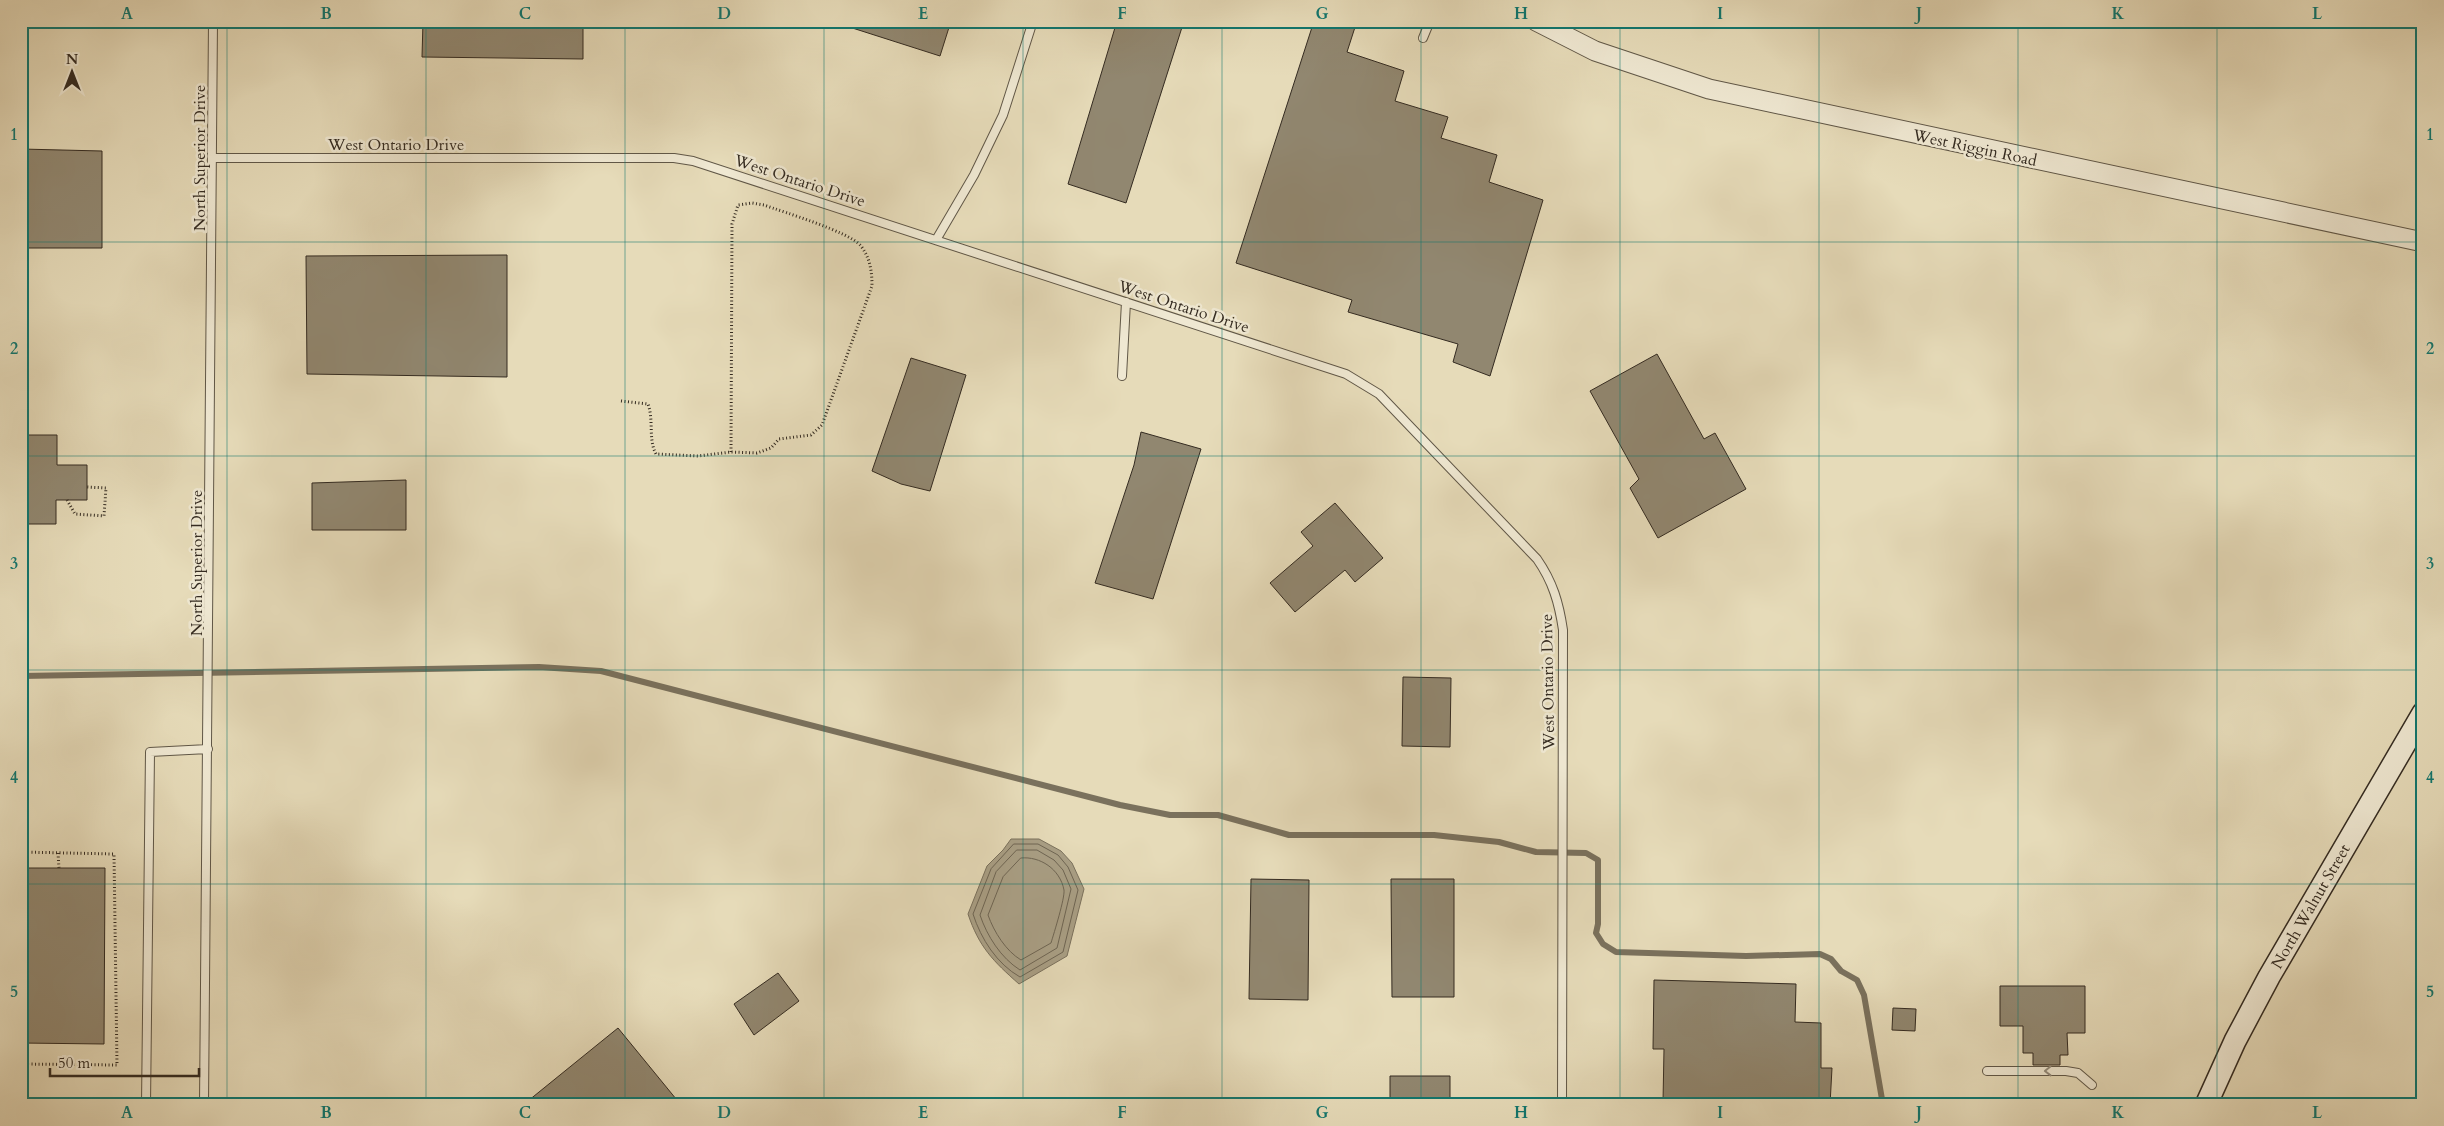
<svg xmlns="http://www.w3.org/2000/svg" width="2444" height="1126" font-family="Cardo,serif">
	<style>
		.water { fill: #a99f85; stroke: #7a715d }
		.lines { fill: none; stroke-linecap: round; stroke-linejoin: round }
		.shore { stroke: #6e6553; stroke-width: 1 }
		.stream { stroke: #7a715d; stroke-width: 6 }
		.building { fill: #918770; stroke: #342b21 }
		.service-casing { stroke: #605747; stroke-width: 10 }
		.tertiary-casing { stroke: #605747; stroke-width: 21 }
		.secondary-casing { stroke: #342b21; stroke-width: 24 }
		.path { stroke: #342b21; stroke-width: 3; stroke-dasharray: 1 2.5; stroke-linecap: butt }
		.service { stroke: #efe8d2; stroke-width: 8 }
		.tertiary { stroke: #efe8d2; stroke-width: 19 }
		.secondary { stroke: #efe8d2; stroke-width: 21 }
		.oneway { stroke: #928a7a }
		.grid { fill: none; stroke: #0f766e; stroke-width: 1; stroke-opacity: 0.55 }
		.labels { text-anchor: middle; stroke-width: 5; stroke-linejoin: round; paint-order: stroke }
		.street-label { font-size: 16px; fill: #342b21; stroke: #efe8d2 }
		.neatline { fill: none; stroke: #0f766e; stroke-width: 2 }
		.grid-label { font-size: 16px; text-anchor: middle; font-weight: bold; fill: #0f766e }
	</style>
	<rect width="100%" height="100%" fill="#e6dbb9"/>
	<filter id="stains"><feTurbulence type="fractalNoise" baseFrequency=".004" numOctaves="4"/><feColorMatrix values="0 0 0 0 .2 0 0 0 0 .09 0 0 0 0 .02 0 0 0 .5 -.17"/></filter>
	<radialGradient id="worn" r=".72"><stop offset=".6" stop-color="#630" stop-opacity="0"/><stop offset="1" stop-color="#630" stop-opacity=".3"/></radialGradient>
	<path class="water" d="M1011,839H1039L1061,851L1072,863L1084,889L1067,956L1019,984C993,961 979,947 968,914L987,866L1003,850Z"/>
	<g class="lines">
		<path class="shore" d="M1014,844H1038L1058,855L1068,867L1078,890L1063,952L1020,977C997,964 981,939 973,914L991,869Z
			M1017,850H1037L1054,860L1063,870L1071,889L1057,948L1020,970C1001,958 987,936 980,915L996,872Z
			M1021,858C1040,856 1060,869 1064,890C1065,898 1054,933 1051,943L1021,960C1006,951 994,932 988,915L1003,877Z"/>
		<path class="stream" d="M21,676L539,667L601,671L1120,805L1170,815H1218L1289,835H1434L1499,842L1536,852L1586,853L1598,860V924L1596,933L1603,944L1616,952L1746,956L1820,954L1831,959L1841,971L1857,980L1864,995L1883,1105"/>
	</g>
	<path class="building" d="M423,21H583V59L422,57Z
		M843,21H951L940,56L843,25Z
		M1117,21H1184L1126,203L1068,184Z
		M1314,21H1357L1347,52L1404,71L1395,101L1448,117L1441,138L1497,155L1489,182L1543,200L1490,376L1453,362L1458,344L1348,312L1352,300L1236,263Z
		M21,149L102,151V248H21Z
		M507,255V377L307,374L306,256Z
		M1657,354L1704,439L1715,433L1746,489L1658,538L1630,488L1639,479L1590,391Z
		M911,358L966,375L930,491L901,484L872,471Z
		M1141,432L1201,449L1153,599L1095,583L1134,465Z
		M21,435H57V465H87V500H56V524H21Z
		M406,480V530H312V483Z
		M1335,503L1383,558L1355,582L1345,570L1295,612L1270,583L1313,546L1301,532Z
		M1403,677L1451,678L1450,747L1402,746Z
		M21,868H105L104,1044L21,1043Z
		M1251,879L1309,880L1308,1000L1249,999Z
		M1391,879H1454V997H1392Z
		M778,973L799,1001L754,1035L734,1004Z
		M1654,980L1796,984L1795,1022L1821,1023V1068H1832L1830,1105L1663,1102L1664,1049H1653Z
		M2000,986H2085V1033H2067L2068,1055H2060V1065H2033V1053H2023V1026H2000Z
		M1893,1008L1916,1009L1915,1031L1892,1030Z
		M618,1028L681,1105H523L597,1045Z
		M1390,1076H1450V1105H1390Z"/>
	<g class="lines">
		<g class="service-casing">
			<path id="service" d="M1423,38L1430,21
				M212,158H674L693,161L1346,374L1379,394L1537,559C1553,582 1559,603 1563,630L1562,1105
				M936,240L974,175L1003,115L1033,21
				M1122,376L1126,302
				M1987,1071H2066L2078,1073L2092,1085
				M146,1105L150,752L208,749
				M204,1105L213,21"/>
		</g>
		<g class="tertiary-casing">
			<path id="tertiary" d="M1536,21L1595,51L1709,89L2423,242"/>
		</g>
		<g class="secondary-casing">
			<path id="secondary" d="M2206,1105L2235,1041L2269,977L2423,713"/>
		</g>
		<path class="path" d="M621,401L648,404C654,421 648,439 656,454L698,456L731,452L757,453L771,448L779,439L811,435L822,425L872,286C872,271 870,258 861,246C850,232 783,212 764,205L752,203L738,205L732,224L731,452
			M67,500L75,514L104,516L106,488L87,487
			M21,852L114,854L117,1065L21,1064
			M58,853L59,868"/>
		<use href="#service" class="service"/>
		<use href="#tertiary" class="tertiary"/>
		<use href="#secondary" class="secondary"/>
	</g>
	<defs><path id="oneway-chevron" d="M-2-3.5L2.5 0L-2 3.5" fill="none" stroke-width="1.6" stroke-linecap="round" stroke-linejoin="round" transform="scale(1.25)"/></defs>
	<use class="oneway" href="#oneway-chevron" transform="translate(2048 1071) rotate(179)"/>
	<path class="grid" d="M227,21V1105M426,21V1105M625,21V1105M824,21V1105M1023,21V1105M1222,21V1105M1421,21V1105M1620,21V1105M1819,21V1105M2018,21V1105M2217,21V1105M21,242H2423M21,456H2423M21,670H2423M21,884H2423"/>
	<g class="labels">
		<g class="street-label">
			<text x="396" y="150">West Ontario Drive</text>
			<text transform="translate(1975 147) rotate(12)" y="6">West Riggin Road</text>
			<text transform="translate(199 158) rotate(-90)" y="6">North Superior Drive</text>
			<text transform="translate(800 180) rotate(18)" y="6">West Ontario Drive</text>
			<text transform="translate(1184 306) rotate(18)" y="6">West Ontario Drive</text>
			<text transform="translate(196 563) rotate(-90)" y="6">North Superior Drive</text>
			<text transform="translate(1547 682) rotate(-91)" y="6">West Ontario Drive</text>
			<text transform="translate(2310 906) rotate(-60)" y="6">North Walnut Street</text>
		</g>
	</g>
	<rect width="2444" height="1126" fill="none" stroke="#e6dbb9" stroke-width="55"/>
	<g transform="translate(72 72)" stroke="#efe8d2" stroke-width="4" paint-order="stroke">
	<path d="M0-4L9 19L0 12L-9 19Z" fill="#342b21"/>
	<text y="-8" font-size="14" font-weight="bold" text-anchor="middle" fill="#342b21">N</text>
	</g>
	<path d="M50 1068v8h149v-8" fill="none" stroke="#342b21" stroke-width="2.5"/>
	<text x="58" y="1068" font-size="15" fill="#342b21" stroke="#efe8d2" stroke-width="4" paint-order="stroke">50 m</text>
	<rect x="28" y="28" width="2388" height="1070" class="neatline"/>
	<g class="grid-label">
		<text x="127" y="19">A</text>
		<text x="326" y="19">B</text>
		<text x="525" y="19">C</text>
		<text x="724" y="19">D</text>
		<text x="923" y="19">E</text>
		<text x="1122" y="19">F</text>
		<text x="1322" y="19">G</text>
		<text x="1521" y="19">H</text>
		<text x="1720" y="19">I</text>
		<text x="1919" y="19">J</text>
		<text x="2118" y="19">K</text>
		<text x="2317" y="19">L</text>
		<text x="14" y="140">1</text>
		<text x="2430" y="140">1</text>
		<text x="14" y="354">2</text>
		<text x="2430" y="354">2</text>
		<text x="14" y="569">3</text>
		<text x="2430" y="569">3</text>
		<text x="14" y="783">4</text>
		<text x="2430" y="783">4</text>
		<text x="14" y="997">5</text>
		<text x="2430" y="997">5</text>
		<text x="127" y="1118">A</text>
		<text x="326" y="1118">B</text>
		<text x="525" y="1118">C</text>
		<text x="724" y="1118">D</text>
		<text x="923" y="1118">E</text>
		<text x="1122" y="1118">F</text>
		<text x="1322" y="1118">G</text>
		<text x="1521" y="1118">H</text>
		<text x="1720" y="1118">I</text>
		<text x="1919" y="1118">J</text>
		<text x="2118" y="1118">K</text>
		<text x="2317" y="1118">L</text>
	</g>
	<rect width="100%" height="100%" filter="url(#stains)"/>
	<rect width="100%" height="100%" fill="url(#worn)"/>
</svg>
